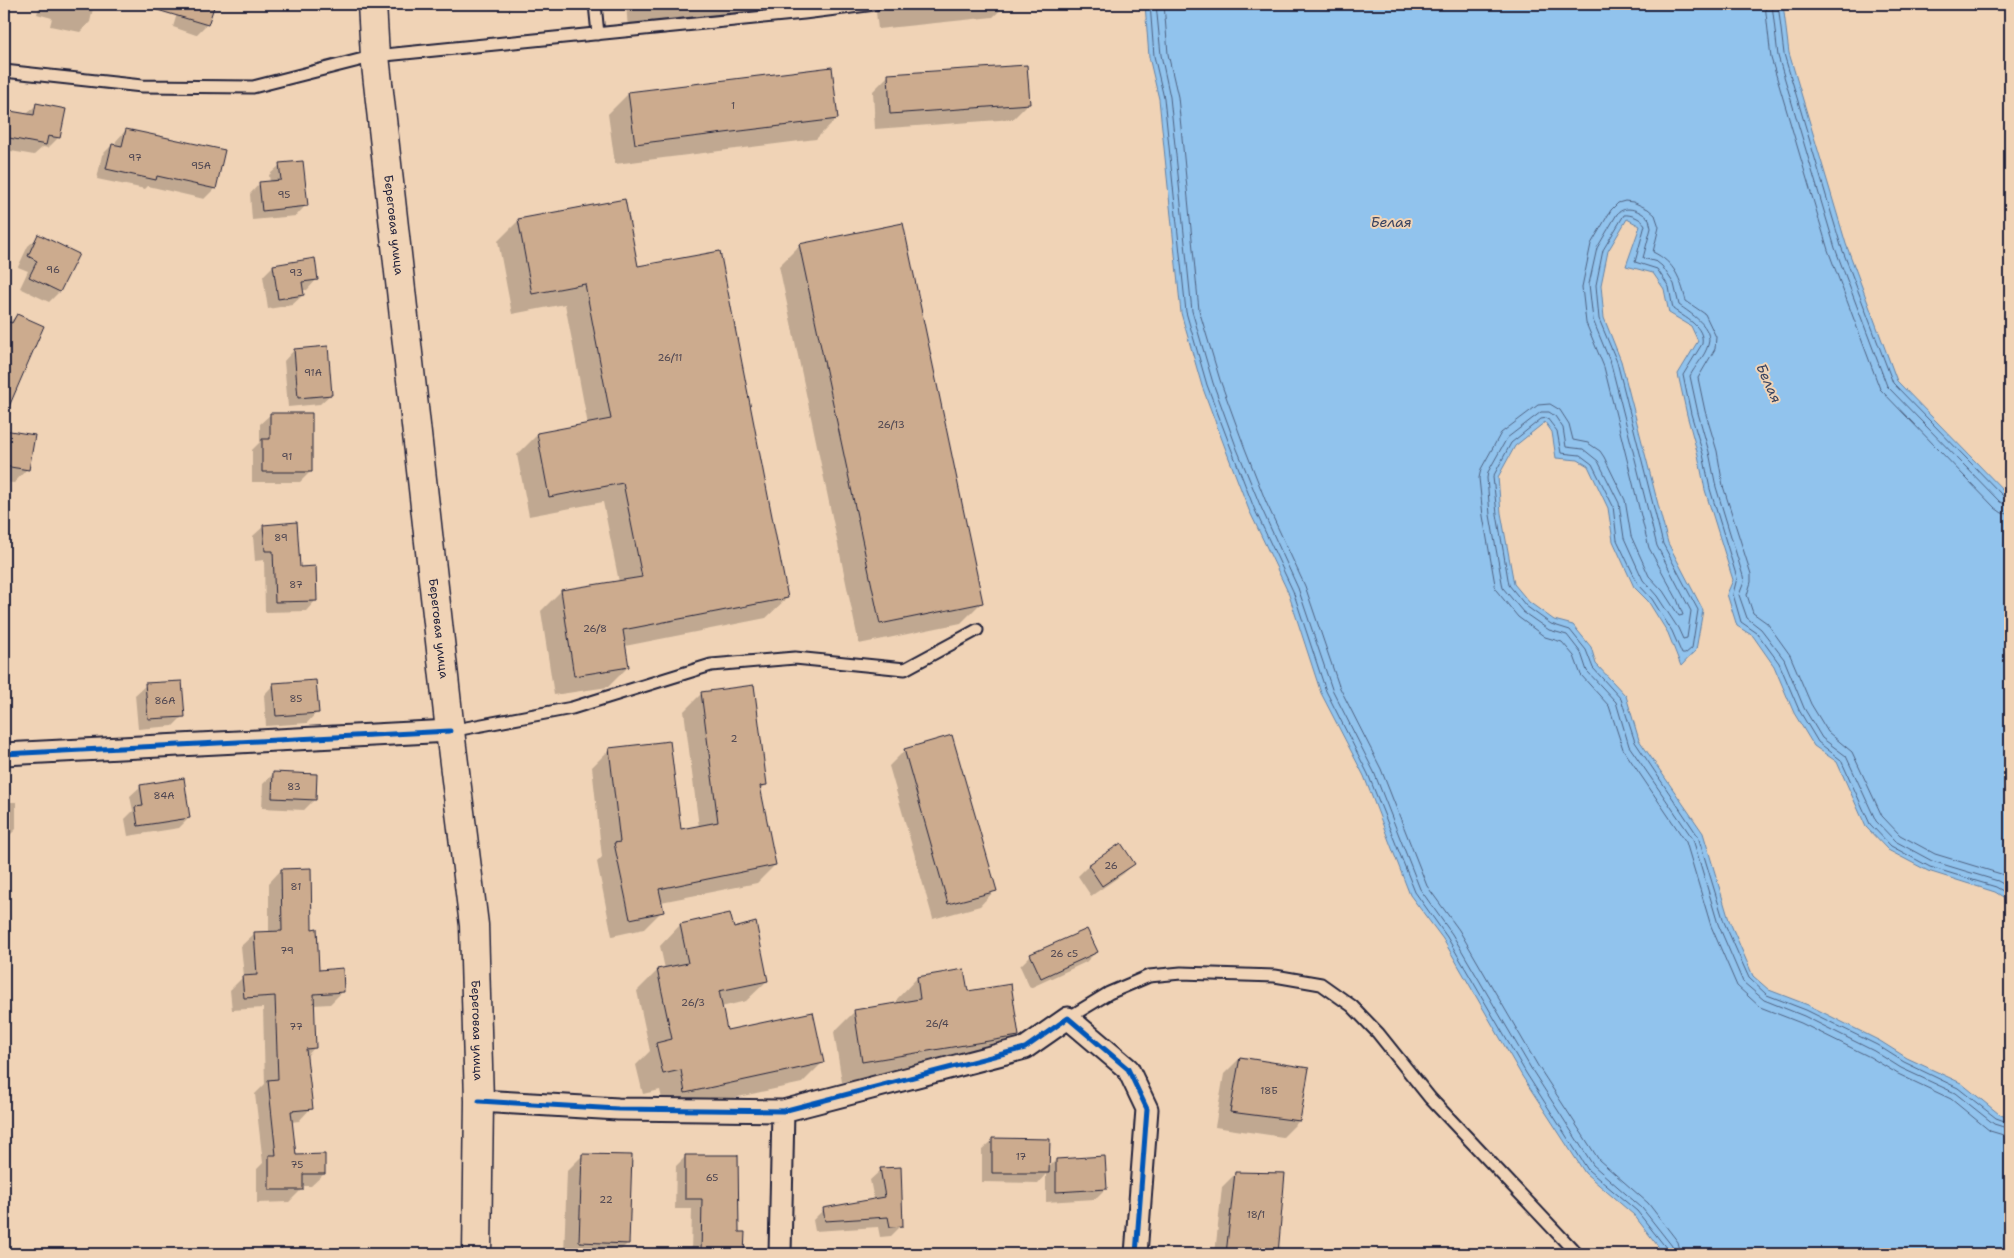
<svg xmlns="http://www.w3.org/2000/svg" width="2014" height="1258" font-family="'Shantell Sans',sans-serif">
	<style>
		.water { fill: #91c3ed; stroke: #6583a6 }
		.shadow { fill: #0003 }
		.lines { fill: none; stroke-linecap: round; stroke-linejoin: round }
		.shore { stroke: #4e6282; stroke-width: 1 }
		.building { fill: #ccab8e; stroke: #22223b }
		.service-casing { stroke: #22223b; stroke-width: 15 }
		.minor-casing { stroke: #22223b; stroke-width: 25 }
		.secondary-casing { stroke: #22223b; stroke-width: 31 }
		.service { stroke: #f0d3b6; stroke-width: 11 }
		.minor { stroke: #f0d3b6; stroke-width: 21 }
		.secondary { stroke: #f0d3b6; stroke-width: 28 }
		.cycleway-casing { stroke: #f0d3b6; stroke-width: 8 }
		.cycleway { stroke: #0057b8; stroke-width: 5 }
		.labels { text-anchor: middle; stroke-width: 4; stroke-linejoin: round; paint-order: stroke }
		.number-label { font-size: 10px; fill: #4c4450 }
		.street-label { font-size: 12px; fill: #22223b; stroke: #f0d3b6 }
		.water-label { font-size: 14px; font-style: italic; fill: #38425f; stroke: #f0d3b6 }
	</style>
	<rect width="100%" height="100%" fill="#f0d3b6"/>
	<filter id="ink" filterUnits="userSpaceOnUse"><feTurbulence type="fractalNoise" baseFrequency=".02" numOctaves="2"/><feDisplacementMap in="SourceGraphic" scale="10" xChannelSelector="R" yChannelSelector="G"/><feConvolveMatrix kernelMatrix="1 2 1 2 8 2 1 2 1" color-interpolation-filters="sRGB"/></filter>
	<g filter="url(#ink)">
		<path class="water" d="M1145,4H1783L1789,53L1846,244L1897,381L2010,497V901L1995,892L1928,871L1888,850L1866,827L1837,762L1814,746L1794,713L1774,666L1753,636L1737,626L1727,594L1733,580L1705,490L1698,455L1687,415L1678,374L1698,341L1691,326L1669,313L1664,289L1653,273L1626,266L1640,226L1627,219L1608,251L1601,285L1604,318L1621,361L1668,543L1703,610L1696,650L1681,666L1668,633L1648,601L1634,587L1613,541L1608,508L1588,466L1578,460L1556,458L1552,432L1545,422L1515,446L1498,477L1501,513L1514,584L1529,602L1554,620L1573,625L1591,647L1596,664L1626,696L1639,740L1703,833L1729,920L1753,976L1769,990L1808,1005L1880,1041L1907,1058L1961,1083L1999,1114L2010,1119V1254H1664L1634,1215L1585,1173L1522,1076L1443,939L1410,895L1364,776L1321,693L1288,592L1249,510L1227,453L1202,386L1181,313L1159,99L1149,57Z"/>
		<path class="shadow" d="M40,4H94L90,22L80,32L50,26L52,18L37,14Z
			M180,4H213L207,24L196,35L173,27Z
			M490,4H547L490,9Z
			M626,4H771L756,19L628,29Z
			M875,4H1007L993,17L878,29Z
			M888,76L1028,104L1013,119L875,129L873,91Z
			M629,93L837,118L816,139L615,164L608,114Z
			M37,104L59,137L48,148L43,147L34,155L5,150L4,151V111L26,115Z
			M126,130L215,188L204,199L148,186L145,189L97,179L102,155L112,145H115L116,141Z
			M280,165L306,205L296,216L252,220L250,194L260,183L270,182L269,175Z
			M518,221L637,268L787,598L766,618L625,646L628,667L608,687L554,695L541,611L561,591L619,582L603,502L529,516L517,455L537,435L588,425L565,304L512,314L498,241Z
			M39,236L78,255L59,292L49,302L20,288L28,271L18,267L28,246Z
			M800,245L982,602L961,623L859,644L779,266Z
			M273,266L317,279L307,290H302L303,295L292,305L268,309L263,276Z
			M17,315L43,327L4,415V321L9,323Z
			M294,350L331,394L320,404L288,407L284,361Z
			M271,414L310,472L300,482H252V450L260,442V424Z
			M4,431L33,436L27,469L14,483L4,482Z
			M264,526L298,568L316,600L306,611L265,612L264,560L255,561L253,536Z
			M4,583H7L6,604L4,607Z
			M274,684L317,712L307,723L266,726L264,695Z
			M146,685L183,716L173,726L138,729L135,695Z
			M702,693L766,784L760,791L775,865L757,883L661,902L662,911L644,929L612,936L597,862L602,857L592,767L610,749L680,831L699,827L684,711Z
			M905,750L995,890L980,906L933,919L889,766Z
			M274,773L316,775L314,800L304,810L262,808L263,784Z
			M141,786L189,818L179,828L128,836L125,819L133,811L130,796Z
			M4,802H16V829L6,839H4Z
			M1120,845L1134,864L1123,874L1091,896L1078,876L1088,866Z
			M281,870L311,930L318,971L343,991L330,1004L313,1005L314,1048L306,1057L311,1108L299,1121L291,1122L295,1156L324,1174L311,1186H302V1189L289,1202L257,1203V1169L263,1163L255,1094L265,1084L263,1008L232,1010L230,990L244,976L241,946L254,934L269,933V883Z
			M680,925L733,929L767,981L746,1001L721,1007L726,1032L822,1063L802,1083L665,1113L660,1090L643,1094L636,1065L650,1051L637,991L658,970L665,969L660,946Z
			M1096,952L1086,962L1030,988L1020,966L1031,955Z
			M917,978L967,993L1018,1036L997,1056L842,1082L834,1032L854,1012L897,1004V999Z
			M1240,1058L1299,1121L1283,1137L1215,1127L1224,1074Z
			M993,1140L1048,1168L1056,1160L1106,1188L1095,1199L1046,1202V1174L1038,1183L982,1182V1150Z
			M583,1155L628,1243L617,1254H564L567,1171Z
			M686,1156L737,1233L744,1234L743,1254H691L692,1209H675L676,1166Z
			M881,1170L901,1226L891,1236L880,1237L878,1227L815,1231L813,1220L824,1209L874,1200L870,1180Z
			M1236,1173L1283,1174L1277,1254H1215L1222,1187Z
			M1042,1251H1101L1100,1254H1039Z"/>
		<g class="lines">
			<path class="shore" d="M1150,4L1154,56L1164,98L1186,312L1207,385L1232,451L1254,508L1293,591L1326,691L1368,774L1415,892L1447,937L1526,1073L1588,1170L1637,1211L1667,1249L1668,1254
				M1156,4L1161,55L1170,97L1192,311L1213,383L1237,449L1260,505L1298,588L1332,689L1374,772L1420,889L1452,934L1532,1070L1593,1165L1642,1208L1672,1246L1674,1254
				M1164,4L1168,54L1178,97L1199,310L1220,380L1244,446L1266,502L1305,586L1339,686L1381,769L1427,886L1459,930L1538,1066L1599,1160L1648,1203L1678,1242L1681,1254
				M1765,4L1771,58L1828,250L1880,389L1995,508L2002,513L2010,514
				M1772,4L1778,56L1835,248L1887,386L2000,502L2010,506
				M1778,4L1784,54L1841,246L1893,383L2005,498L2010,500
				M2010,879L2001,874L1935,854L1900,835L1882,816L1852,752L1828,732L1811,704L1790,655L1767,623L1753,613L1747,595L1751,582V574L1723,486L1717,451L1705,411L1698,378L1715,349L1716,337L1705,314L1686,301C1680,278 1675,263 1653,252L1659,227L1655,215L1648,209L1633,202L1625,201L1618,203L1611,210L1591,244L1582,287L1586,323L1604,367L1649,548L1677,599L1683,615L1679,616L1663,591L1649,576L1631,536L1625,500L1604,457L1600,451L1588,443L1573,440L1569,424L1560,410L1550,404L1538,405L1501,433L1481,469L1479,478L1483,516L1496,590L1518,617L1545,637L1562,642L1574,656L1581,675L1609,706L1623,749L1686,842L1711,926L1737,986L1760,1007L1801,1023L1870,1057L1898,1074L1951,1099L1990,1131L2010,1137
				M2010,888L1998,881L1932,861L1895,841L1876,821L1846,756L1822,738L1804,708L1784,659L1761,629L1747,618L1739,595L1744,582L1743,576L1716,487L1709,452L1698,413L1690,376C1695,366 1705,356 1708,345C1714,327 1690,313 1679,305L1674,284L1662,266L1657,262L1643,258L1651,228L1649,219C1641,211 1626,204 1617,214L1597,248L1589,284L1593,320L1611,364L1657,546L1691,611L1687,638L1683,639L1678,628L1657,596L1643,580L1624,538L1619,503L1598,461L1583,449L1566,447L1563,428L1555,416L1549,412H1541L1507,438L1488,472L1487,478L1490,515L1503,588L1523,612L1549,630L1567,635L1581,653L1587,671L1616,702L1629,746L1693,839L1718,924L1743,982L1764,1000L1804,1016L1874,1051L1901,1068L1955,1093L1994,1124L2010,1129
				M2010,895L1996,887L1930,867L1891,846L1870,824L1841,760L1818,742L1799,710L1779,663L1757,633L1741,622L1733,594L1737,578L1710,489L1703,454L1691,414L1683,375L1702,344C1705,326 1685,318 1673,309L1669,287L1657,269L1635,262L1645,225C1642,219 1631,214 1624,215L1603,250L1596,285L1599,319L1617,362L1663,544L1698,610L1692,648L1685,654H1682L1672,631L1652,599L1638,584L1617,540L1613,506L1592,464L1580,455L1561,453L1557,431L1547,418L1541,419L1511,443L1493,477L1497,514L1509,585L1526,606L1551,624L1570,630L1586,650L1593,668L1621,699L1635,742L1698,836L1724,922L1749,978L1767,995L1806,1010L1877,1045L1904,1062L1958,1088L1996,1118L2010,1123"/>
		</g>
		<path class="building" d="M155,4H215L208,25L154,9Z
			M1027,65L1030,104L890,114L888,74Z
			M832,67L838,119L635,144L628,92Z
			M36,103L66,109L60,138L48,136L46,145L4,137V110L34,115Z
			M126,129L225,150L216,189L157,176L156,180L106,169L112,144L122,146Z
			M303,161L308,206L262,211L259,182L281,180L279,163Z
			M625,199L638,266L720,251L788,598L623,630L629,667L574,676L561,590L642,577L623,483L549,497L537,433L611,419L585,284L532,294L518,219Z
			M903,223L983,603L880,624L799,244Z
			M38,234L79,254L60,292L29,277L37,261L28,256Z
			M315,258L318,280L302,282L304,295L278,299L273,265Z
			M17,314L44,326L4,418V320L12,323Z
			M328,346L332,395L298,398L294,349Z
			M270,413H312V472H262V439H270Z
			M4,430L35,435L29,470L4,466Z
			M297,522L300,567L316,566L317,601L275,602L273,551H265L263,525Z
			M316,680L319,713L276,716L273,683Z
			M182,681L185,717L148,719L145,683Z
			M754,685L767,785L760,786L776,865L659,889L664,912L630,919L614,843L620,842L609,748L670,741L681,829L718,822L701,692Z
			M952,735L997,891L948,904L904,749Z
			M273,772L317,774L316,800L272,798Z
			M184,778L190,818L138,826L135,807L143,806L140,785Z
			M1121,843L1135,864L1102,886L1088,865Z
			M311,868L312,929L317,928L319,970L343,968L344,992L314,994L316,1048L306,1049L313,1109L291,1111L296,1155L325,1154V1174H303V1190H269V1155H276L268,1080L278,1079L275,996L244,998L242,976L257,975L254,932L282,931L281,869Z
			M730,913L734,928L756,922L768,981L719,991L727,1030L813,1012L824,1063L685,1093L681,1070L663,1074L656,1043L672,1039L657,969L688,963L680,924Z
			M1087,929L1098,952L1041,978L1030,954Z
			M964,969L968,991L1011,984L1019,1036L862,1062L854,1010L920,999L917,977Z
			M1240,1057L1309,1068L1300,1121L1230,1112Z
			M992,1138L1050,1139L1049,1173H992Z
			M582,1154L632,1155L629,1244L579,1242Z
			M685,1155H738L739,1232H745L744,1254H701L702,1199H685Z
			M1105,1156L1107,1189L1056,1192V1159Z
			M901,1167L903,1226L890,1227L888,1217L825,1221L823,1208L885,1197L880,1168Z
			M1235,1172L1285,1173L1278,1254H1226Z"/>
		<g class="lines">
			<g class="service-casing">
				<path id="service" d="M595,4L598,34
					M804,13L875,4
					M4,71L142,86L253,87L375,56L804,13L803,4
					M450,731L572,708L711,665L795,658L905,669L977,630
					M1068,1018L1109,993L1149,976L1181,973L1275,976L1321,984L1352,1006L1378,1033L1430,1098L1577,1254"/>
			</g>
			<g class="minor-casing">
				<path id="minor" d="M4,754L450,731
					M479,1101L618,1109L783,1111L1025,1048L1068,1018L1128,1069L1147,1109L1136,1254
					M780,1254L783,1111"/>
			</g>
			<g class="secondary-casing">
				<g id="secondary">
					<path id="s1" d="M372,4L375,56L450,731L474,925L479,1101L477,1254"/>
				</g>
			</g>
			<use href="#service" class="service"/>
			<use href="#minor" class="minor"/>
			<use href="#secondary" class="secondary"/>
			<g class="cycleway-casing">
				<path id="cycleway" d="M4,754L450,731
					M479,1101L618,1109L783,1111L1025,1048L1068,1018L1128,1069L1147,1109L1136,1254"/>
			</g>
			<use href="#cycleway" class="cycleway"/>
		</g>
	</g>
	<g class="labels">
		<g class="number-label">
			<text x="733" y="109">1</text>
			<text x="135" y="161">97</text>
			<text x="201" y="169">95А</text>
			<text x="284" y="198">95</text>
			<text x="53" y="273">96</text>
			<text x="296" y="276">93</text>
			<text x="670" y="361">26/11</text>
			<text x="313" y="376">91А</text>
			<text x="891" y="428">26/13</text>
			<text x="287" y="460">91</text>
			<text x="281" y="541">89</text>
			<text x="296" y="588">87</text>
			<text x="595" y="632">26/8</text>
			<text x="296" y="702">85</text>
			<text x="165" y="704">86А</text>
			<text x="734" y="742">2</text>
			<text x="294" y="790">83</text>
			<text x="164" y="799">84А</text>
			<text x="1111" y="869">26</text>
			<text x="296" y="890">81</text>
			<text x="287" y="954">79</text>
			<text x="1064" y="957">26 с5</text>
			<text x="693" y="1006">26/3</text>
			<text x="937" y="1027">26/4</text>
			<text x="296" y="1030">77</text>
			<text x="1269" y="1094">18Б</text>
			<text x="1021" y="1160">17</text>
			<text x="297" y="1168">75</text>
			<text x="712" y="1181">65</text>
			<text x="606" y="1203">22</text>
			<text x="1256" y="1218">18/1</text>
		</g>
		<g class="street-label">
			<text dy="4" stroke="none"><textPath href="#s1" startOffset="222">Береговая улица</textPath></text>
			<text dy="4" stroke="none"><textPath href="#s1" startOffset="628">Береговая улица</textPath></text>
			<text dy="4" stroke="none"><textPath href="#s1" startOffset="1032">Береговая улица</textPath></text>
		</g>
		<g class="water-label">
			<text x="1391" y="227">Белая</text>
			<text transform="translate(1769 383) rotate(66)" y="5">Белая</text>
		</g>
	</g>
	<rect width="2014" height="1258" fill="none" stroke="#f0d3b6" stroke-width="20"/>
	<rect x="10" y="10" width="1994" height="1238" fill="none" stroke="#22223b" stroke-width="2" filter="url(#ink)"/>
</svg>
